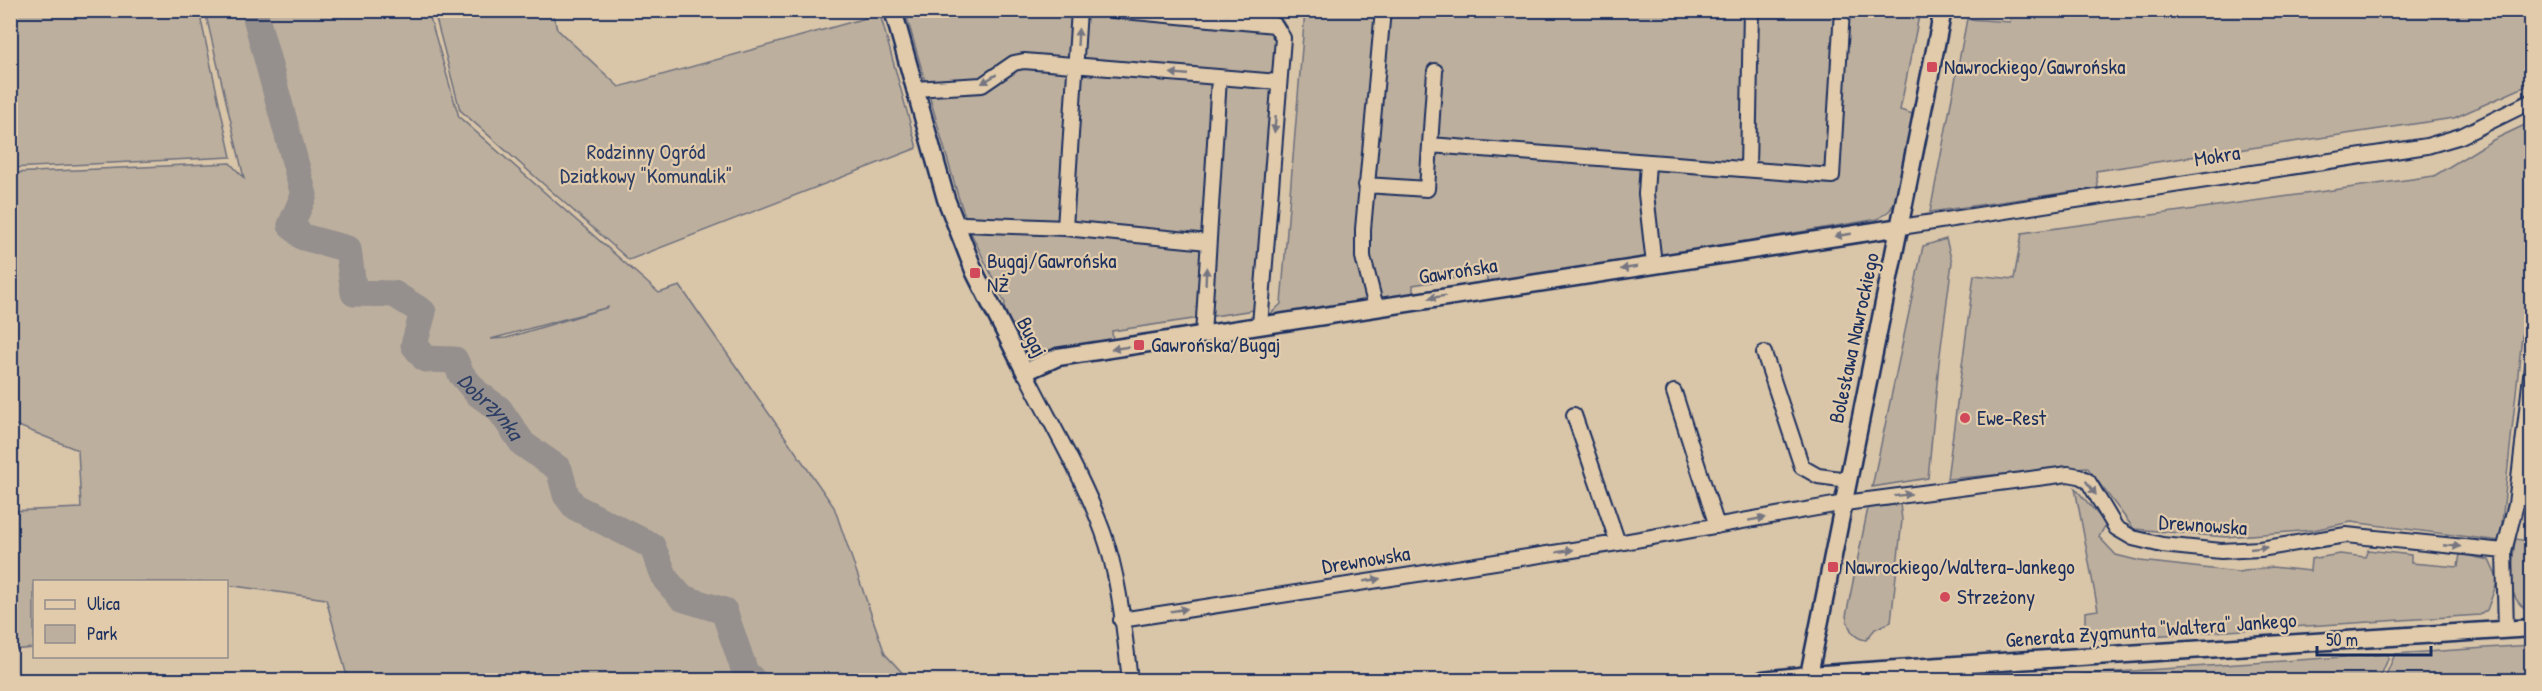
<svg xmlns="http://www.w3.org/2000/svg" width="2542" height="691" font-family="'Patrick Hand',sans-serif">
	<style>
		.green { fill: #bdaf9d; stroke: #6c6f7e; stroke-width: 1.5; fill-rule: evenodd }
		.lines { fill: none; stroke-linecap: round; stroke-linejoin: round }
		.river { stroke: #95908e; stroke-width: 27 }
		.minor-casing { stroke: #1b2f5e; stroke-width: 18 }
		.tertiary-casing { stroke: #1b2f5e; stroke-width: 21 }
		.minor { stroke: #e1cbab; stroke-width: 14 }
		.tertiary { stroke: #e1cbab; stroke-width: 16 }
		.oneway { fill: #747581 }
		.poi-dot { fill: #d1495b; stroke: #e1cbab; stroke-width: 2 }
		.labels { text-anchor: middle; stroke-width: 4.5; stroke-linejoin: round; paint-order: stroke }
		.poi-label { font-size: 21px; fill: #1b2f5e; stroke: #e1cbab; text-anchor: start }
		.park-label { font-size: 21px; fill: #2b3c64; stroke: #e1cbab }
		.street-label { font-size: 21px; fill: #1b2f5e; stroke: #e1cbab }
		.water-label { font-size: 22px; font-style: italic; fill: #2d3e65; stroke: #e1cbab }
	</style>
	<rect width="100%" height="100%" fill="#d9c5a8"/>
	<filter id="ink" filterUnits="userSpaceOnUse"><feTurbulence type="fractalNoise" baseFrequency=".0167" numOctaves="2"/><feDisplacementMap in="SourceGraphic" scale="12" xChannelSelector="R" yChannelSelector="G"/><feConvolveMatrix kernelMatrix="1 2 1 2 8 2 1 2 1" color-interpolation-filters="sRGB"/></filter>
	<g filter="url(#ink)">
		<path class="green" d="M10,11H199L231,157L11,168Z
			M205,11H428L459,117L659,293L680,286L834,507L885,654L909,680H348L326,599L227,585L226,582H34V648L11,650V511L81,508L78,450L11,423V173L230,163L244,178ZM609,307L506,338L491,339Z
			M434,11H552L557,29L619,87L880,14L917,148L629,260L460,110Z
			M905,11H1073V13L1272,30L1277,36L1254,310L1112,331L1113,342C1090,345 1038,360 1021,342C1013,334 1009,319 1004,308L1005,303L971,233L958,196Z
			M1305,11H1920L1900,110L1913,114L1897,198L1890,210L1878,219L1488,284L1486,273L1413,285V294L1266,318L1281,304Z
			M2012,11H2524L2531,53V84L2454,118L2096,171L2098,188L1930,212L1967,19L2010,22Z
			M2531,122V253L2500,541L2351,522L2313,530L2225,537L2134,529L2087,467L1947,479L1974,275L2014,279L2022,233L2434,176L2493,140Z
			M1946,239L1952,262L1939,362L1928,478L1872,487L1923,246Z
			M2075,488L2106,524L2099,537L2116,555L2140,561L2238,572L2272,567L2310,571L2311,559L2340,554L2365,557L2368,550L2411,555V563L2458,567L2460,554L2489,560L2498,580L2487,610L2480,615L2085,640V612L2098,610Z
			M1900,504L1902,520L1891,622L1875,629L1866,640C1852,638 1849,628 1846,616L1868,508Z
			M2531,518V612C2502,599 2513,566 2515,539L2529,541Z
			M2531,645V680H2384L2395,654Z
			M2388,654V659L2379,680H2036L2048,677L2086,674Z"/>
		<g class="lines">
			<path class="river" id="s1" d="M254,10L304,195L291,225L303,237L348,249L354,293L394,294L423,312L414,345L425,359L455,360L461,374L477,393L499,409L523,444L559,469L566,495L575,507L652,546L666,580L682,598L724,611L745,672L753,680"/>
			<g class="minor-casing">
				<path id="minor" d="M1113,10L1275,25L1283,38L1260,325
					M914,89L982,85L1014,63L1024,61L1279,82
					M1430,145L1435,71
					M1648,162L1646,194L1654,264
					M1748,169L1751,10
					M1366,185L1427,189L1430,145L1832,176L1842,10
					M956,226L965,224L1065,228L1208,242
					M1901,227L2427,146L2461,136L2532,101
					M1065,228L1079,10
					M1376,307L1363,257V229L1383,10
					M1203,335L1219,78
					M1764,353L1802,467L1818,476L1848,480
					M1025,372C1051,424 1083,477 1103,532C1120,579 1124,632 1130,680
					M1674,392L1717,526
					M1574,415L1618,543
					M1121,620L1618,543L1845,503L2068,474L2079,476L2088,481L2116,528L2133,538L2162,545L2221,551L2260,549L2346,535L2504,551
					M2506,630L2504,551L2516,504L2532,367"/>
			</g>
			<g class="tertiary-casing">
				<path id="tertiary" d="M893,10L946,199L975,273L1025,372L1058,357L1901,227
					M1809,675L1943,10
					M1763,680L1809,675L2000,662L2532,628"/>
			</g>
			<use href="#minor" class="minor"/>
			<use href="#tertiary" class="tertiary"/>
		</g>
		<defs><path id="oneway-solid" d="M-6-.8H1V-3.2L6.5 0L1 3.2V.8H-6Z" transform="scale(1.5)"/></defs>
		<g class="oneway">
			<use href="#oneway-solid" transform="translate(1078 37) rotate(-87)"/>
			<use href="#oneway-solid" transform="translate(1179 74) rotate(-175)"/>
			<use href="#oneway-solid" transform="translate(989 79) rotate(149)"/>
			<use href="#oneway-solid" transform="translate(1275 124) rotate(95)"/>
			<use href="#oneway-solid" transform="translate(1843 235) rotate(171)"/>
			<use href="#oneway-solid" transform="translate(1629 268) rotate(171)"/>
			<use href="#oneway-solid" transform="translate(1206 276) rotate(-87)"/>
			<use href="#oneway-solid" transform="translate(1437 297) rotate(171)"/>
			<use href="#oneway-solid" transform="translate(1120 348) rotate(171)"/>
			<use href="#oneway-solid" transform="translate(2091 488) rotate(54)"/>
			<use href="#oneway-solid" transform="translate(1903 495) rotate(-7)"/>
			<use href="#oneway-solid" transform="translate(1757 519) rotate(-10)"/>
			<use href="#oneway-solid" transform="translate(2452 546) rotate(5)"/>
			<use href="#oneway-solid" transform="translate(2259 548) rotate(-6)"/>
			<use href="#oneway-solid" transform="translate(1565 551) rotate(-9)"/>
			<use href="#oneway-solid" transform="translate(1372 580) rotate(-9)"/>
			<use href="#oneway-solid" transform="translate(1179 610) rotate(-9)"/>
		</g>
	</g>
	<g class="poi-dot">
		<rect x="1926" y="61" width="12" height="12" rx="3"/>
		<rect x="969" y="267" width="12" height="12" rx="3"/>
		<rect x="1133" y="339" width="12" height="12" rx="3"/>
		<circle cx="1965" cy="418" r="6"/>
		<rect x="1827" y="561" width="12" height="12" rx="3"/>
		<circle cx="1945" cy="597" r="6"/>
	</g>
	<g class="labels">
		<g class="poi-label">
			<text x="1944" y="74">Nawrockiego/Gawrońska</text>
			<text x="987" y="268">Bugaj/Gawrońska<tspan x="987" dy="24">NŻ</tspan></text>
			<text x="1151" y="352">Gawrońska/Bugaj</text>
			<text x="1977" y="425">Ewe-Rest</text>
			<text x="1845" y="574">Nawrockiego/Waltera-Jankego</text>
			<text x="1957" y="604">Strzeżony</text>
		</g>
		<g class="park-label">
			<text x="646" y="159">Rodzinny Ogród<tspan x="646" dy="24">Działkowy "Komunalik"</tspan></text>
		</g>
		<g class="street-label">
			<text transform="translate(2217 156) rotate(-9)" y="7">Mokra</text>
			<text transform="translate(1458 271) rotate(-9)" y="7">Gawrońska</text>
			<text transform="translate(1032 337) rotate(63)" y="7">Bugaj</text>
			<text transform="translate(1854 338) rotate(-78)" y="7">Bolesława Nawrockiego</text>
			<text transform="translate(2203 525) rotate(4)" y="7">Drewnowska</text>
			<text transform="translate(1366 560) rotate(-9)" y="7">Drewnowska</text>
			<text transform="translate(2151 630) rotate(-4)" y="7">Generała Zygmunta "Waltera" Jankego</text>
		</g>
		<g class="water-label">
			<text dy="8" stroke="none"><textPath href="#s1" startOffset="548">Dobrzynka</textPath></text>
		</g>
	</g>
	<rect width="2542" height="691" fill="none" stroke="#e1cbab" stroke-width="36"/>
	<rect x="18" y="18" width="2506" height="655" fill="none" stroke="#1b2f5e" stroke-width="2" filter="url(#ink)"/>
	<rect x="33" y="580" width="195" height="78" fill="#e1cbab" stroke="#928d8c" stroke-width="1.5"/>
	<rect x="45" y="600" width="30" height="9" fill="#e1cbab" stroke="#928d8c" stroke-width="1.5"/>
	<text x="87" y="610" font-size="18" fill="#1b2f5e">Ulica</text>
	<rect x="45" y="625" width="30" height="18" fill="#bdaf9d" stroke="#928d8c" stroke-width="1.5"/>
	<text x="87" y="640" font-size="18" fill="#1b2f5e">Park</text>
	<path d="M2317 646v9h114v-9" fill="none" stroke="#1b2f5e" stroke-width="3"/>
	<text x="2326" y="646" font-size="18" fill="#1b2f5e" stroke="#e1cbab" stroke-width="4.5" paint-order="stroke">50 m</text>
</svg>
